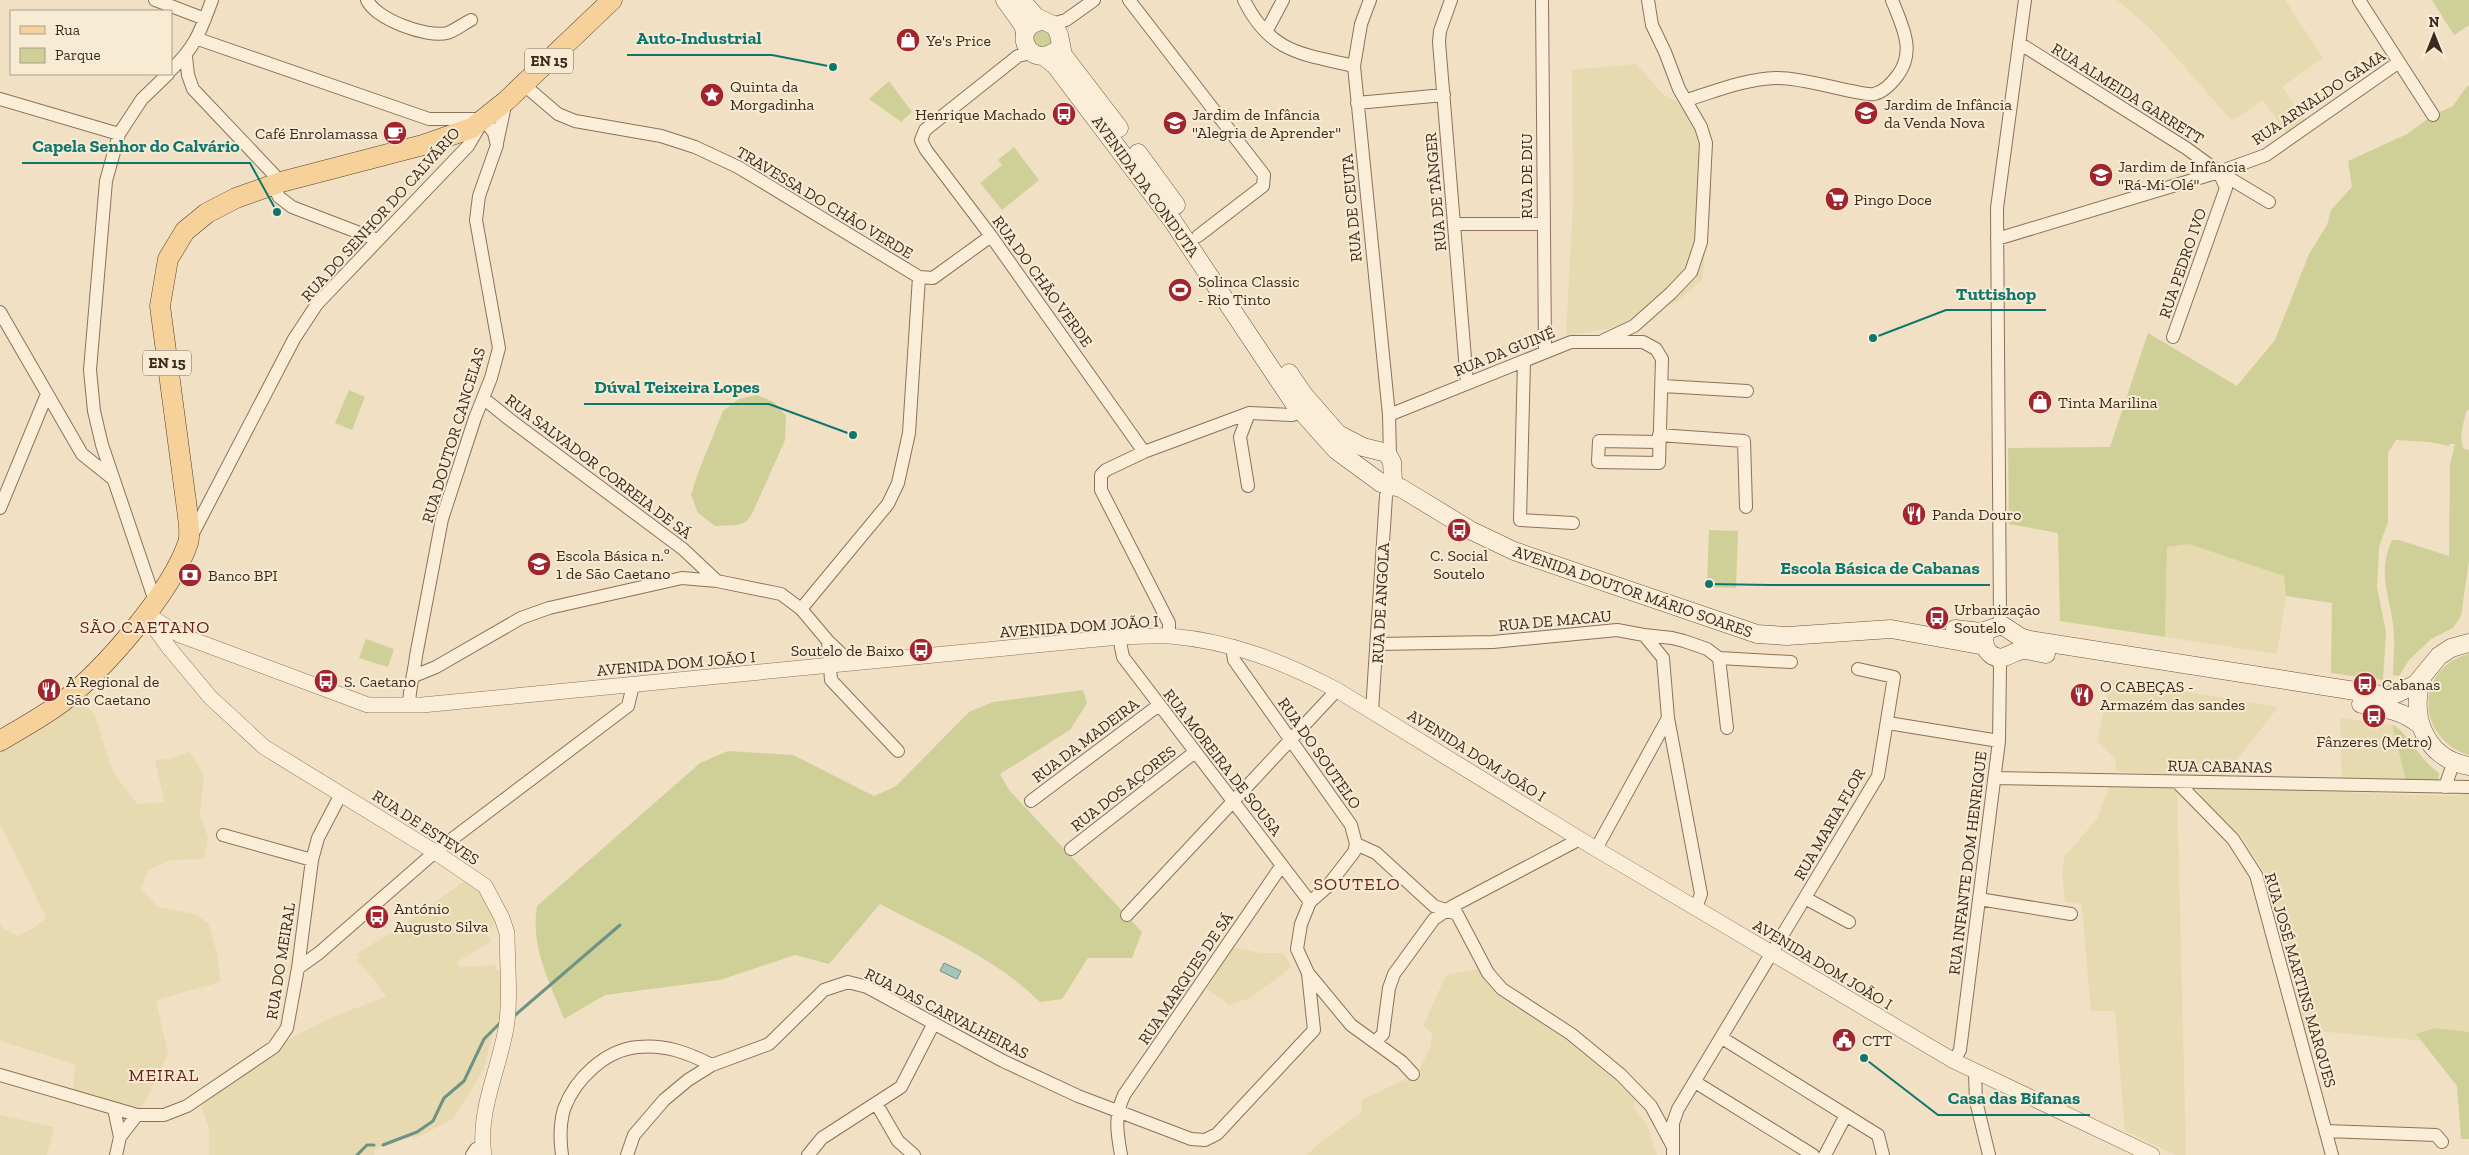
<svg xmlns="http://www.w3.org/2000/svg" width="2469" height="1155" font-family="'Zilla Slab',serif">
	<style>
		.farmland { fill: #e7dab1 }
		.green { fill: #ced097 }
		.water { fill: #a6c4b9; stroke: #6c9386 }
		.lines { fill: none; stroke-linecap: round; stroke-linejoin: round }
		.stream { stroke: #6c9386; stroke-width: 3 }
		.minor-casing { stroke: #8d7159; stroke-width: 14 }
		.tertiary-casing { stroke: #8d7159; stroke-width: 16 }
		.secondary-casing { stroke: #6f523c; stroke-width: 19 }
		.primary-casing { stroke: #5a3f2d; stroke-width: 21 }
		.minor { stroke: #fbeed8; stroke-width: 12 }
		.tertiary { stroke: #fbeed8; stroke-width: 15 }
		.secondary { stroke: #fbeed8; stroke-width: 18 }
		.primary { stroke: #f6d29a; stroke-width: 20 }
		.labels { text-anchor: middle; stroke-width: 4; stroke-linejoin: round; paint-order: stroke }
		.shield { fill: #f8ebd4; stroke: #746455; stroke-width: 1 }
		.shield-label { font-size: 15px; font-weight: bold; fill: #3c2a1e }
		.poi-label { font-size: 16px; fill: #3c2a1e; stroke: #f8ebd4; text-anchor: start }
		.street-label { font-size: 16px; fill: #3c2a1e; stroke: #f8ebd4 }
		.neighbourhood-label { font-size: 18px; letter-spacing: 1px; fill: #6b251a; stroke: #f8ebd4 }
		.leader { fill: none; stroke: #0f766e; stroke-width: 2 }
		.callout-dot { fill: #0f766e; stroke: #f8ebd4; stroke-width: 2 }
		.callout-label { font-size: 18px; text-anchor: middle; font-weight: bold; fill: #0f766e; stroke: #f8ebd4; stroke-width: 4; stroke-linejoin: round; paint-order: stroke }
	</style>
	<rect width="100%" height="100%" fill="#f1e0c4"/>
	<path class="farmland" d="M2117,0H2285L2323,58L2282,87L2305,120L2286,133L2263,100L2232,121L2152,30Z
		M1636,64L1664,95L1678,102L1688,113L1706,143L1712,194L1702,280L1676,302L1624,326L1566,336L1573,204L1572,70Z
		M2189,543L2285,576L2286,596L2277,654L2165,637L2167,547Z
		M2111,679L2278,707L2223,778L2115,771L2116,759L2097,741Z
		M76,699L94,713L113,772L137,804L164,802L155,760L168,759L189,752L204,774L200,814L208,838L204,859L171,860L148,870L141,889L158,907L195,914L208,923L217,954L221,982L156,1000L168,1054L141,1110L73,1092L75,1064L0,1041V924L4,929L18,936L35,927L46,918L0,823V749Z
		M2340,718L2392,725L2407,784L2342,780Z
		M2109,786L2177,788L2186,1155H2176L2125,1131L2115,1011H2091L2082,908L2081,904L2065,902L2062,873L2065,856L2097,819Z
		M2195,787L2450,796L2469,793V1045L2305,1030L2276,905L2263,871L2242,836L2205,800Z
		M469,878L501,905L492,928L484,936L488,935L491,942L457,962L459,967L496,965V970L503,971L502,1022L493,1033L484,1069L453,1119L418,1137L395,1140L375,1150L374,1155H209V1129L201,1105L291,1038L332,1017L386,997L376,982L356,960L359,958L356,954L399,928Z
		M1233,947L1260,953H1283L1292,967L1250,998L1229,1005L1207,989Z
		M1484,968L1637,1100L1633,1107L1647,1125L1657,1155H1307L1319,1143L1361,1113L1362,1100L1406,1079L1407,1081L1418,1073L1431,1045L1432,1033L1423,1026L1446,975Z
		M0,1115L54,1127L47,1155H0Z"/>
	<path class="green" d="M2432,0H2469V25L2454,35Z
		M1036,29L1050,30L1052,43L1050,46L1036,47L1031,34Z
		M889,81L912,112L901,122L869,99Z
		M2467,86H2469V410H2467C2464,422 2458,437 2464,449L2469,450V560L2461,616L2453,628L2431,639L2409,660L2399,676L2393,675C2393,662 2395,649 2394,636C2393,600 2375,578 2392,540H2399L2449,556L2450,465L2455,444H2450L2449,446L2429,442L2396,440L2388,453V522L2379,547L2377,587L2386,632L2383,680L2331,673L2332,603L2286,596L2284,576L2189,544L2167,547L2165,637L2060,621L2058,533L2009,524L2008,448L2110,447L2148,333L2237,386L2275,340L2309,254L2327,225L2331,210L2352,187L2348,161L2407,134L2433,115L2453,106Z
		M1014,147L1039,180L1002,210L980,183L1002,165L998,160Z
		M349,390L365,397L352,430L335,423Z
		M757,395L774,402L786,416L785,440L752,514L746,522L736,525L715,526L698,513L691,495L698,473L723,411L739,399Z
		M1709,530L1738,531L1736,588L1707,587Z
		M366,639L394,649L388,667L359,658Z
		M2469,654V755C2416,739 2414,668 2469,654Z
		M1083,690L1087,703L1070,730L1000,774L1009,790L1142,932L1132,958H1088L1062,999L1040,1002C996,958 934,933 880,904L829,964L795,955L720,980L605,995L564,1019C550,983 530,946 537,906L700,763L728,751L793,755L874,796L896,786L969,712L993,702Z
		M2392,725C2404,727 2421,762 2439,773L2438,782L2407,784Z
		M2435,1028L2469,1032V1139H2461L2457,1086L2416,1034Z"/>
	<path class="water" d="M944,963L961,971L957,979L940,971Z"/>
	<g class="lines">
		<path class="stream" d="M513,1017L620,925
			M383,1145L417,1132L433,1121L444,1098L464,1081L484,1039L500,1023
			M357,1155L367,1145H374"/>
		<g class="minor-casing">
			<path id="minor" d="M155,0L205,19
				M367,0C376,19 426,38 447,33C454,31 463,24 471,20
				M1129,0L1264,175L1263,186L1198,236
				M1244,0C1270,53 1302,54 1354,66
				M1370,0L1361,24L1354,66L1389,415L1390,456
				M1451,0L1440,31L1439,42L1467,383
				M1542,0L1545,351
				M2359,0L2433,115
				M1052,24L1066,20L1094,0
				M1266,32L1283,0
				M198,39L429,119H484
				M2019,43L2186,148L2219,172L2269,202
				M1031,53L1018,56L925,130L921,140L926,150L991,236L1144,452
				M186,57L188,75L193,89L281,182
				M171,70C196,46 200,32 212,0
				M524,85L558,114L575,121L661,136L695,147L738,167L919,277L933,278L991,236
				M0,99L119,134
				M1687,100C1716,91 1745,79 1776,78C1796,77 1830,87 1851,91C1858,92 1867,95 1874,94C1884,92 1892,83 1898,75C1916,50 1902,26 1892,0
				M1357,103L1444,95
				M497,143L506,101
				M273,185L279,197L292,207L378,240
				M1454,224H1543
				M1997,239L2219,172L2266,155L2399,62
				M0,312L82,454L112,478
				M2173,337L2226,188L2219,172
				M1604,340L1634,326L1671,293L1691,272L1701,242L1706,143L1701,127L1679,89L1665,52L1652,25L1648,0
				M1524,361L1520,520L1573,523
				M1663,386L1747,391
				M483,398L509,419L683,549L717,581L781,594L801,609L828,641
				M1389,415L1571,342H1643L1656,349L1662,359L1659,463L1598,462L1599,441L1659,442
				M1659,435L1744,441L1746,507
				M1248,486L1240,437L1249,413
				M0,508L47,394
				M191,537L294,339L317,304L468,146L481,124
				M155,601L102,445L94,411L90,370L106,181L119,134L142,99L168,74
				M801,609L888,504L898,483L909,433L919,277
				M2002,625L2000,619L1997,208L2025,0
				M1644,635L1672,638L1684,641L1707,649L1719,658L1791,662
				M1169,636V623L1101,490V475L1106,470L1144,452L1249,413L1292,415L1301,412
				M1119,637L1123,657L1310,902
				M1378,644L1493,642L1617,630L1644,635L1663,658L1668,718L1701,894L1696,908
				M1232,646L1234,660L1351,825L1356,844L1354,852L1327,887L1310,902L1301,924L1297,949L1308,973L1351,1025L1402,1062L1413,1074
				M1719,658L1727,728
				M852,664L828,641L831,680L898,751
				M414,676L436,667L521,618L549,608L682,578L717,581
				M409,706C409,689 414,674 416,656L442,519L475,418L491,378L499,348L476,220L479,196L497,145L494,133L484,119
				M1372,711L1386,496L1391,483
				M1888,723L1999,741
				M1995,778L2469,787
				M2177,782L2233,839L2256,875L2332,1155
				M2445,787L2454,761
				M1031,801L1159,705
				M223,835L312,860
				M1356,844L1376,853L1434,906L1457,914L1488,973L1502,989L1571,1034L1621,1075L1651,1106L1672,1145
				M1071,849L1195,752
				M1596,849L1668,718
				M1805,898L1849,922
				M1979,899L2071,914
				M1127,915L1337,690
				M298,968L319,953L435,852L628,706L633,685
				M1722,1038L1878,1135L1883,1155
				M1375,1042L1383,1034L1389,988L1394,974L1434,919L1453,906L1580,839
				M1954,1061L1960,1050L1999,741L2000,667L1997,657
				M1975,1073L1976,1101L1989,1155
				M0,1075L137,1115H164L187,1106L274,1047L287,1028L298,968L312,860L318,838L341,794
				M1695,1082L1813,1155
				M876,1103L898,1141L914,1155
				M114,1109L120,1137
				M2326,1131L2436,1135L2442,1142
				M116,1155L120,1137L137,1115
				M472,1155L476,1149L483,1148
				M562,1155C560,1141 560,1123 564,1109C575,1079 605,1050 638,1047C665,1044 688,1053 712,1065
				M627,1155L634,1135L664,1100L688,1080L712,1065L769,1044L824,990L848,982L867,987L1003,1061L1078,1096L1191,1139L1205,1140L1217,1134L1314,1030L1308,973
				M808,1155L822,1138L901,1087L934,1023
				M1121,1155C1117,1132 1114,1117 1124,1095L1282,865
				M1673,1155V1123L1678,1109L1878,776L1894,677L1858,669
				M1825,1155L1846,1115"/>
		</g>
		<g class="tertiary-casing">
			<path id="tertiary" d="M146,614L180,635L368,705H422L1119,637C1136,637 1153,635 1170,636C1231,641 1284,662 1337,690L1596,849L1954,1061L2152,1155
				M149,620L170,649L210,697L264,747L435,852L485,886L502,918L507,933C507,960 511,1002 506,1028C499,1070 477,1112 484,1155"/>
		</g>
		<g class="secondary-casing">
			<path id="secondary" d="M1005,0L1023,25L1025,32
				M1021,0L1036,17L1055,26L1059,35L1063,55L1119,128
				M1043,21C1010,24 1026,69 1054,52
				M1043,56L1055,65L1172,220L1294,403L1336,450L1381,483L1401,488L1470,530L1514,551L1757,634L1787,636L1891,629L1985,646
				M1138,153L1176,205
				M1289,373L1304,395L1338,434L1363,447L1387,453L1392,462L1393,481L1386,484
				M1955,629L1981,632L2002,625L2020,637L2030,640L2387,696L2398,693L2416,684L2439,656L2451,648L2469,643
				M1985,635C1982,647 1990,660 2004,657C2011,655 2016,651 2023,650C2030,650 2038,653 2046,654
				M2423,676C2408,714 2425,759 2469,766
				M2361,704C2383,708 2402,710 2420,725"/>
		</g>
		<g class="primary-casing">
			<path id="primary" d="M0,741C20,729 42,717 61,703C103,671 171,593 188,543C191,534 188,519 187,509L160,306L168,259L185,231L207,213L236,198L281,182L423,145L472,128L506,101L612,0"/>
		</g>
		<use href="#minor" class="minor"/>
		<use href="#tertiary" class="tertiary"/>
		<use href="#secondary" class="secondary"/>
		<use href="#primary" class="primary"/>
	</g>
	<defs>
		<g id="shop-disc" transform="scale(1.25)"><circle r="9.5" fill="#a0252f" stroke="#f8ebd4"/><path d="M-5-2.5h2.3a2.7 3.5 0 0 1 5.4 0H5L5.5 6h-11ZM-1.5-2.5h3a1.5 2.3 0 0 0-3 0Z" fill="#fff"/></g>
		<g id="sight-disc" transform="scale(1.25)"><circle r="9.5" fill="#a0252f" stroke="#f8ebd4"/><path d="M0-6L1.8-2.2L6-1.7L2.9 1.2L3.7 5.4L0 3.3L-3.7 5.4L-2.9 1.2L-6-1.7L-1.8-2.2Z" fill="#fff"/></g>
		<g id="school-disc" transform="scale(1.25)"><circle r="9.5" fill="#a0252f" stroke="#f8ebd4"/><path d="M0-5L7-2L0 1L-7-2ZM-4 1L0 2.5L4 1V4Q0 6-4 4Z" fill="#fff"/></g>
		<g id="bus-disc" transform="scale(1.25)"><circle r="9.5" fill="#a0252f" stroke="#f8ebd4"/><path d="M-5-6H5V4H4V6H2V4H-2V6H-4V4H-5ZM-3.5-4V0h7V-4ZM-3.5 1.2v1.5H-2V1.2ZM2 1.2v1.5H3.5V1.2Z" fill="#fff"/></g>
		<g id="cafe-disc" transform="scale(1.25)"><circle r="9.5" fill="#a0252f" stroke="#f8ebd4"/><path d="M-5.5-4.5H6V0H3Q3 3.5 0 3.5H-2.5Q-5.5 3.5-5.5 0ZM3-3.2v2h1.7v-2ZM-6 4.5H4V6H-6Z" fill="#fff"/></g>
		<g id="supermarket-disc" transform="scale(1.25)"><circle r="9.5" fill="#a0252f" stroke="#f8ebd4"/><path d="M-6-5.5h2.5l.6 2H6L4.5 2H-2.5L-4.4-4H-6ZM-1.5 3.2a1.3 1.3 0 1 0 .1 0ZM3 3.2a1.3 1.3 0 1 0 .1 0Z" fill="#fff"/></g>
		<g id="stadium-disc" transform="scale(1.25)"><circle r="9.5" fill="#a0252f" stroke="#f8ebd4"/><path d="M0-5a6.5 5 0 1 0 0 10a6.5 5 0 1 0 0-10ZM-3.5-1.8h7v3.6h-7Z" fill="#fff"/></g>
		<g id="restaurant-disc" transform="scale(1.25)"><circle r="9.5" fill="#a0252f" stroke="#f8ebd4"/><path d="M-5-6h1v4h1v-4h1v4h1v-4h1v5L-1.5 .5V6h-2V.5L-5-1ZM5-6V6H3V1.5H1.5Q1.5-4 5-6Z" fill="#fff"/></g>
		<g id="bank-disc" transform="scale(1.25)"><circle r="9.5" fill="#a0252f" stroke="#f8ebd4"/><path d="M-6-4H6V4H-6ZM0-2.3a2.3 2.3 0 1 0 0 4.6a2.3 2.3 0 1 0 0-4.6Z" fill="#fff"/></g>
		<g id="civic-disc" transform="scale(1.25)"><circle r="9.5" fill="#a0252f" stroke="#f8ebd4"/><path d="M-.6-6.5H3V-4.5H.6V-3L4-1V1h2V6H-6V1h2V-1L-.6-3ZM-1.2 2.5V6h2.4V2.5Z" fill="#fff"/></g>
	</defs>
	<g fill-rule="evenodd">
		<use href="#shop-disc" x="908" y="40"/>
		<use href="#sight-disc" x="712" y="95"/>
		<use href="#school-disc" x="1866" y="113"/>
		<use href="#bus-disc" x="1064" y="114"/>
		<use href="#school-disc" x="1175" y="123"/>
		<use href="#cafe-disc" x="395" y="133"/>
		<use href="#school-disc" x="2101" y="175"/>
		<use href="#supermarket-disc" x="1837" y="199"/>
		<use href="#stadium-disc" x="1180" y="290"/>
		<use href="#shop-disc" x="2040" y="402"/>
		<use href="#restaurant-disc" x="1914" y="514"/>
		<use href="#bus-disc" x="1459" y="530"/>
		<use href="#school-disc" x="539" y="564"/>
		<use href="#bank-disc" x="190" y="575"/>
		<use href="#bus-disc" x="1937" y="618"/>
		<use href="#bus-disc" x="921" y="650"/>
		<use href="#bus-disc" x="326" y="681"/>
		<use href="#bus-disc" x="2365" y="684"/>
		<use href="#restaurant-disc" x="49" y="690"/>
		<use href="#restaurant-disc" x="2082" y="695"/>
		<use href="#bus-disc" x="2374" y="716"/>
		<use href="#bus-disc" x="377" y="917"/>
		<use href="#civic-disc" x="1844" y="1040"/>
	</g>
	<g class="labels">
		<g class="shield">
			<rect x="525" y="48.5" width="48" height="25" rx="4"/>
			<rect x="143" y="350.5" width="48" height="25" rx="4"/>
		</g>
		<g class="shield-label">
			<text x="549" y="66">EN 15</text>
			<text x="167" y="368">EN 15</text>
		</g>
		<g class="poi-label">
			<text x="926" y="46">Ye's Price</text>
			<text x="730" y="92">Quinta da<tspan x="730" dy="18">Morgadinha</tspan></text>
			<text x="1884" y="110">Jardim de Infância<tspan x="1884" dy="18">da Venda Nova</tspan></text>
			<text x="1046" y="120" text-anchor="end">Henrique Machado</text>
			<text x="1192" y="120">Jardim de Infância<tspan x="1192" dy="18">"Alegria de Aprender"</tspan></text>
			<text x="378" y="139" text-anchor="end">Café Enrolamassa</text>
			<text x="2118" y="172">Jardim de Infância<tspan x="2118" dy="18">"Rá-Mi-Olé"</tspan></text>
			<text x="1854" y="205">Pingo Doce</text>
			<text x="1198" y="287">Solinca Classic<tspan x="1198" dy="18">- Rio Tinto</tspan></text>
			<text x="2058" y="408">Tinta Marilina</text>
			<text x="1932" y="520">Panda Douro</text>
			<text x="556" y="561">Escola Básica n.º<tspan x="556" dy="18">1 de São Caetano</tspan></text>
			<text x="1459" y="561" text-anchor="middle">C. Social<tspan x="1459" dy="18">Soutelo</tspan></text>
			<text x="208" y="581">Banco BPI</text>
			<text x="1954" y="615">Urbanização<tspan x="1954" dy="18">Soutelo</tspan></text>
			<text x="904" y="656" text-anchor="end">Soutelo de Baixo</text>
			<text x="66" y="687">A Regional de<tspan x="66" dy="18">São Caetano</tspan></text>
			<text x="344" y="687">S. Caetano</text>
			<text x="2382" y="690">Cabanas</text>
			<text x="2100" y="692">O CABEÇAS -<tspan x="2100" dy="18">Armazém das sandes</tspan></text>
			<text x="2374" y="747" text-anchor="middle">Fânzeres (Metro)</text>
			<text x="394" y="914">António<tspan x="394" dy="18">Augusto Silva</tspan></text>
			<text x="1862" y="1046">CTT</text>
		</g>
		<g class="street-label">
			<text transform="translate(2128 93) rotate(32)" y="6">RUA ALMEIDA GARRETT</text>
			<text transform="translate(2318 97) rotate(-34)" y="6">RUA ARNALDO GAMA</text>
			<text transform="translate(1526 176) rotate(-90)" y="6">RUA DE DIU</text>
			<text transform="translate(1146 186) rotate(54)" y="6">AVENIDA DA CONDUTA</text>
			<text transform="translate(1435 192) rotate(-95)" y="6">RUA DE TÂNGER</text>
			<text transform="translate(825 202) rotate(31)" y="6">TRAVESSA DO CHÃO VERDE</text>
			<text transform="translate(1351 208) rotate(-95)" y="6">RUA DE CEUTA</text>
			<text transform="translate(380 214) rotate(-48)" y="6">RUA DO SENHOR DO CALVÁRIO</text>
			<text transform="translate(2182 263) rotate(-71)" y="6">RUA PEDRO IVO</text>
			<text transform="translate(1043 281) rotate(54)" y="6">RUA DO CHÃO VERDE</text>
			<text transform="translate(1504 351) rotate(-22)" y="6">RUA DA GUINÉ</text>
			<text transform="translate(453 435) rotate(-73)" y="6">RUA DOUTOR CANCELAS</text>
			<text transform="translate(599 466) rotate(37)" y="6">RUA SALVADOR CORREIA DE SÁ</text>
			<text transform="translate(1633 591) rotate(19)" y="6">AVENIDA DOUTOR MÁRIO SOARES</text>
			<text transform="translate(1380 603) rotate(-87)" y="6">RUA DE ANGOLA</text>
			<text transform="translate(1555 620) rotate(-5)" y="6">RUA DE MACAU</text>
			<text transform="translate(1079 626) rotate(-4)" y="6">AVENIDA DOM JOÃO I</text>
			<text transform="translate(676 663) rotate(-5)" y="6">AVENIDA DOM JOÃO I</text>
			<text transform="translate(1085 740) rotate(-37)" y="6">RUA DA MADEIRA</text>
			<text transform="translate(1320 753) rotate(55)" y="6">RUA DO SOUTELO</text>
			<text transform="translate(1477 755) rotate(32)" y="6">AVENIDA DOM JOÃO I</text>
			<text transform="translate(1223 762) rotate(52)" y="6">RUA MOREIRA DE SOUSA</text>
			<text transform="translate(2220 766) rotate(1)" y="6">RUA CABANAS</text>
			<text transform="translate(1123 788) rotate(-38)" y="6">RUA DOS AÇORES</text>
			<text transform="translate(1829 824) rotate(-60)" y="6">RUA MARIA FLOR</text>
			<text transform="translate(426 827) rotate(33)" y="6">RUA DE ESTEVES</text>
			<text transform="translate(1967 863) rotate(-83)" y="6">RUA INFANTE DOM HENRIQUE</text>
			<text transform="translate(280 961) rotate(-81)" y="6">RUA DO MEIRAL</text>
			<text transform="translate(1823 964) rotate(31)" y="6">AVENIDA DOM JOÃO I</text>
			<text transform="translate(1185 978) rotate(-56)" y="6">RUA MARQUES DE SÁ</text>
			<text transform="translate(2301 980) rotate(74)" y="6">RUA JOSÉ MARTINS MARQUES</text>
			<text transform="translate(947 1013) rotate(27)" y="6">RUA DAS CARVALHEIRAS</text>
		</g>
		<g class="neighbourhood-label">
			<text x="145" y="633">SÃO CAETANO</text>
			<text x="1357" y="890">SOUTELO</text>
			<text x="164" y="1081">MEIRAL</text>
		</g>
	</g>
	<path class="leader" d="M833 67L772 55H627M277 212L250 163H22M1873 338L1946 310H2046M853 435L769 404H584M1709 584L1770 585H1990M1864 1058L1938 1115H2090"/>
	<g class="callout-dot">
		<circle cx="833" cy="67" r="5"/>
		<circle cx="277" cy="212" r="5"/>
		<circle cx="1873" cy="338" r="5"/>
		<circle cx="853" cy="435" r="5"/>
		<circle cx="1709" cy="584" r="5"/>
		<circle cx="1864" cy="1058" r="5"/>
	</g>
	<g class="callout-label">
		<text x="699" y="44">Auto-Industrial</text>
		<text x="136" y="152">Capela Senhor do Calvário</text>
		<text x="1996" y="300">Tuttishop</text>
		<text x="677" y="393">Dúval Teixeira Lopes</text>
		<text x="1880" y="574">Escola Básica de Cabanas</text>
		<text x="2014" y="1104">Casa das Bifanas</text>
	</g>
	<rect x="10" y="10" width="162" height="65" fill="#f8ebd4" stroke="#ad9e8b"/>
	<rect x="20" y="26" width="25" height="8" fill="#f6d29a" stroke="#ad9e8b"/>
	<text x="55" y="35" font-size="15" fill="#3c2a1e">Rua</text>
	<rect x="20" y="48" width="25" height="15" fill="#ced097" stroke="#ad9e8b"/>
	<text x="55" y="60" font-size="15" fill="#3c2a1e">Parque</text>
	<g transform="translate(2434 35)" stroke="#f8ebd4" stroke-width="4" paint-order="stroke">
	<path d="M0-4L9 19L0 12L-9 19Z" fill="#3c2a1e"/>
	<text y="-8" font-size="14" font-weight="bold" text-anchor="middle" fill="#3c2a1e">N</text>
	</g>
</svg>
